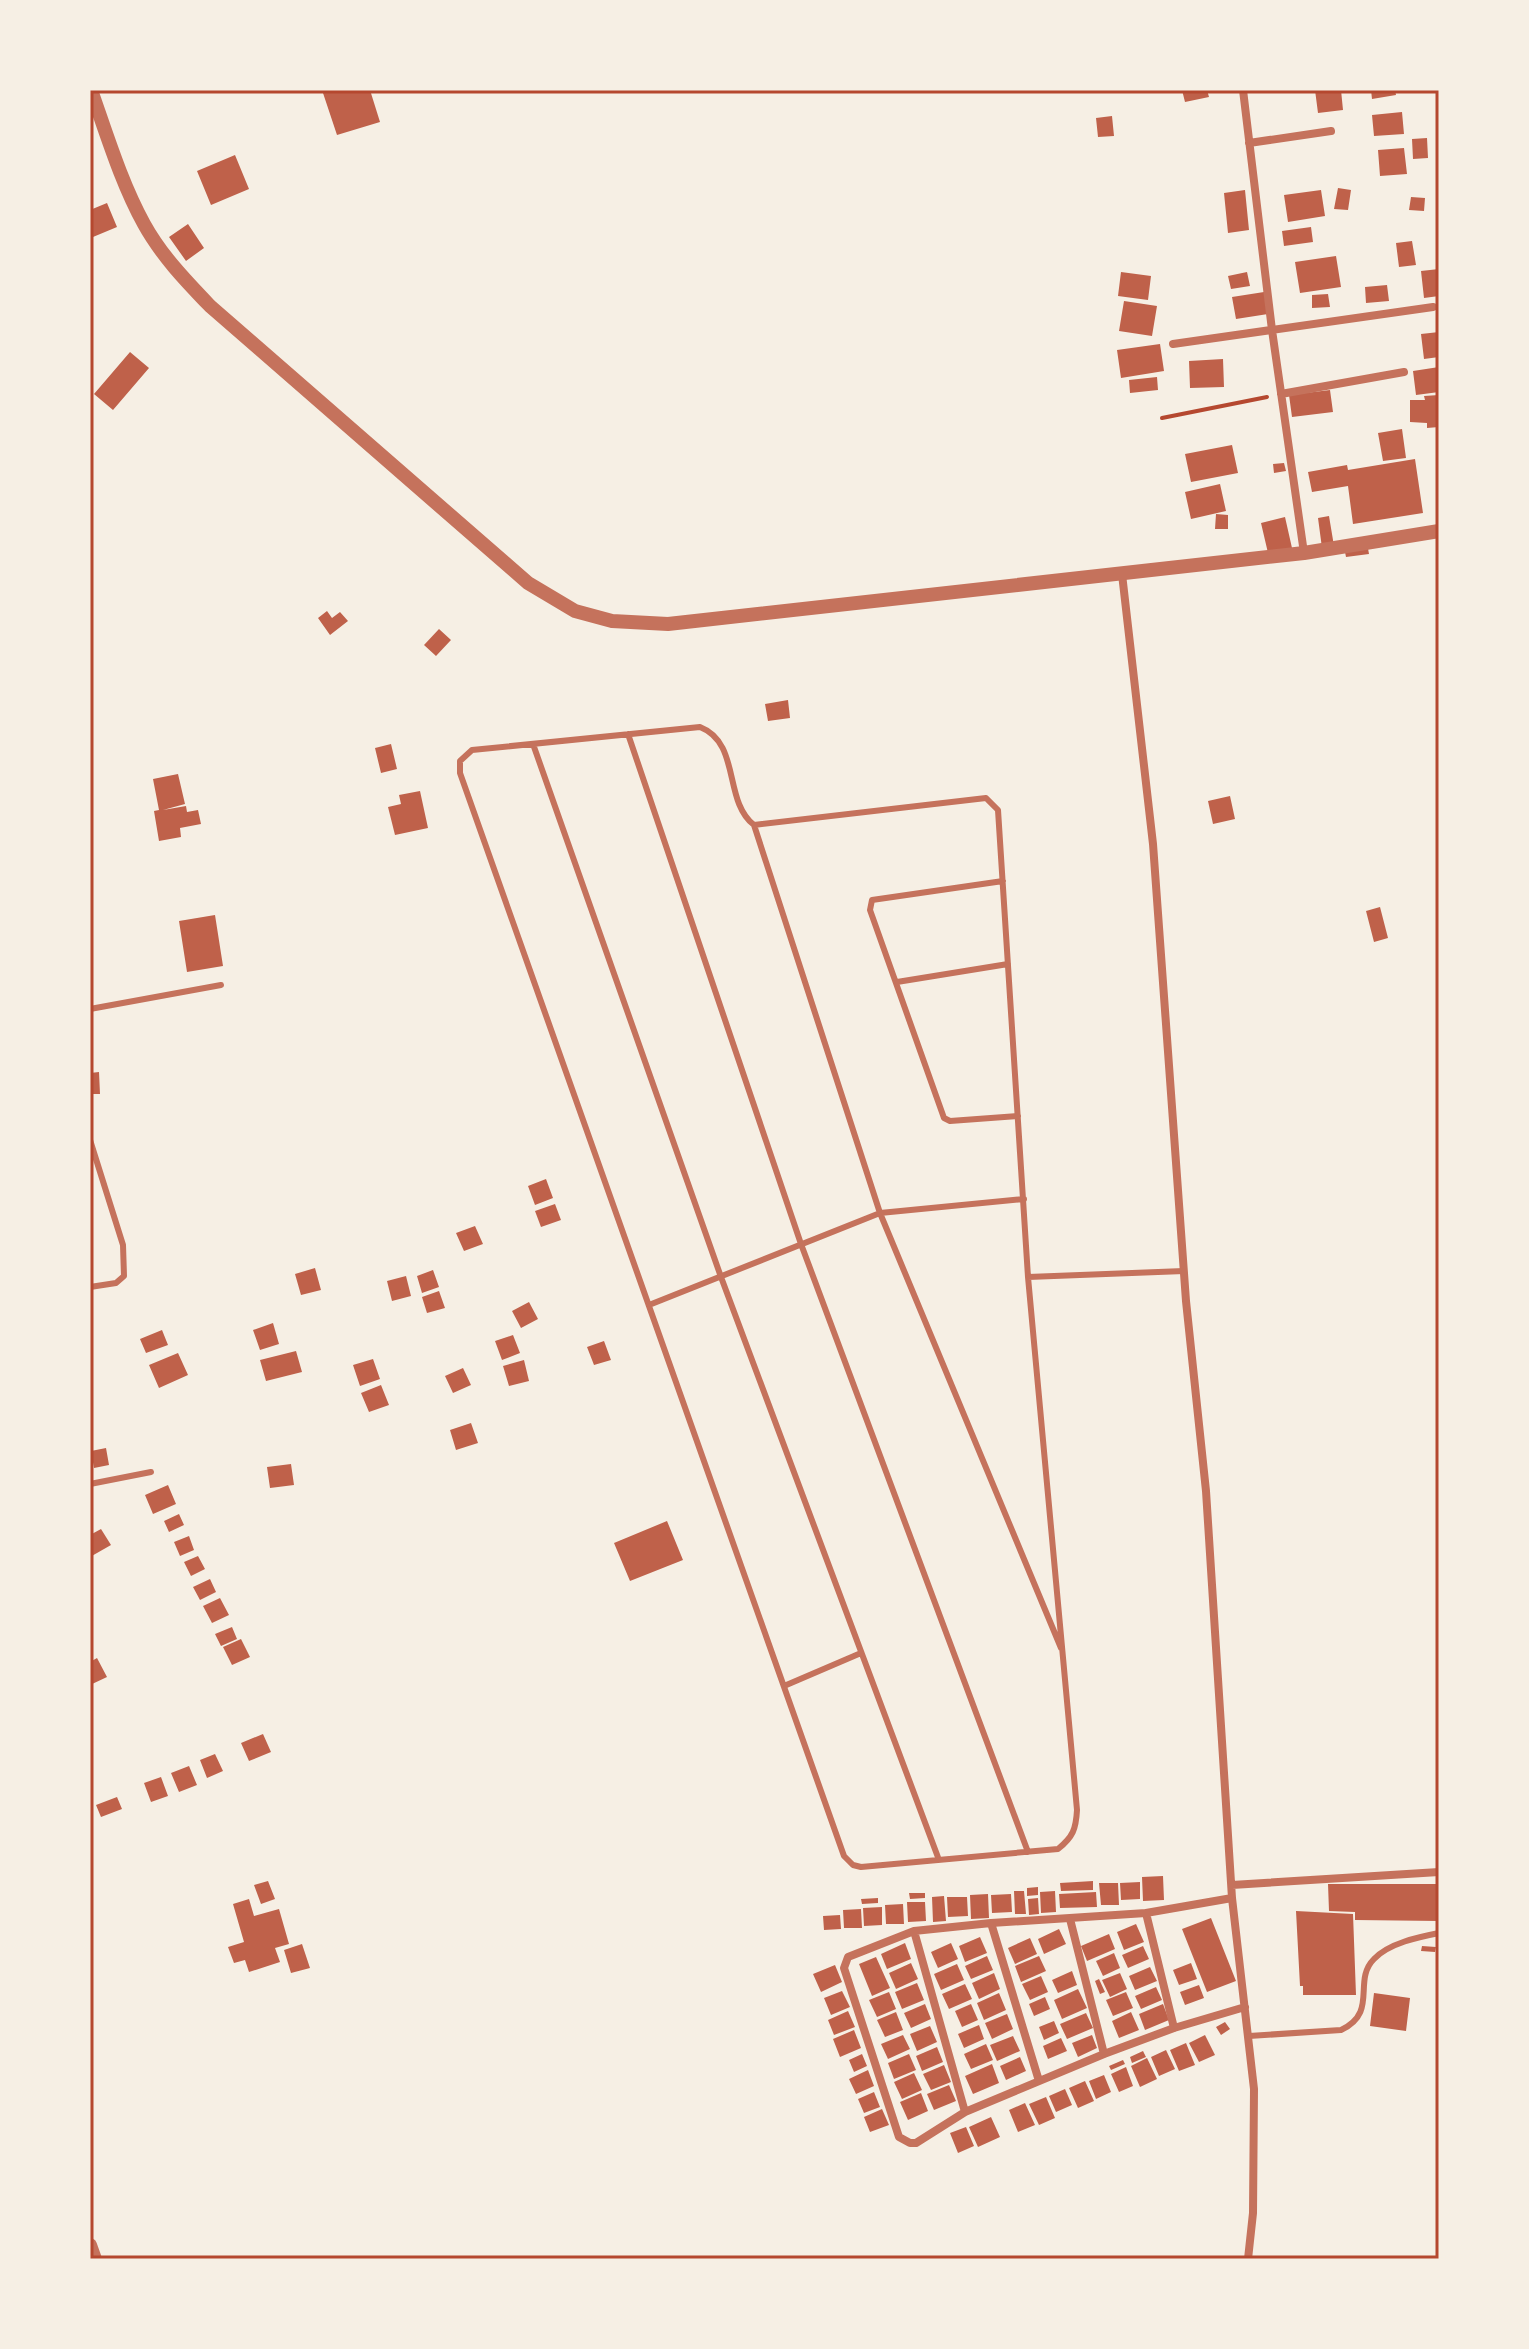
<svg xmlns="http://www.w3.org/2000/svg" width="1529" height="2349" font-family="Manrope,sans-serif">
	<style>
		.building { fill: #bf614a }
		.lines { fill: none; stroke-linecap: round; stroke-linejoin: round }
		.path { stroke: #b5482f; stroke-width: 4 }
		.service { stroke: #c5725c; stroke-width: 6 }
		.minor { stroke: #c5725c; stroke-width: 8 }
		.tertiary { stroke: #c5725c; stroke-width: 14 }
		.neatline { fill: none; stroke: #b5482f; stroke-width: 3 }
	</style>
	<rect width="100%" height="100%" fill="#f6efe4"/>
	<path class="building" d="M322,90H370L380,122L337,135Z
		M1182,90H1207L1209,97L1185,102Z
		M1315,90H1341L1343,110L1318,113Z
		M1371,90H1395L1396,95L1372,99Z
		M1402,112L1404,134L1374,136L1372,115Z
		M1112,116L1114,136L1098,137L1096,118Z
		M1427,138L1428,158L1413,159L1412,139Z
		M1404,148L1407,174L1380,176L1378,150Z
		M235,155L249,189L211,205L197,171Z
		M1338,188L1351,190L1348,210L1334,209Z
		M1245,190L1249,230L1228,233L1224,193Z
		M1321,190L1325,216L1288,222L1284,195Z
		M1411,197L1425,198L1424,211L1409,210Z
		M107,203L117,227L93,237L90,230V210Z
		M188,224L204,248L186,261L169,237Z
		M1311,227L1313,242L1284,246L1282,231Z
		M1412,241L1416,265L1399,267L1396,243Z
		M1336,256L1341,287L1300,293L1295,262Z
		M1439,269V296L1424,298L1421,271Z
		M1121,272L1151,276L1148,300L1118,296Z
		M1247,272L1250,286L1231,289L1228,276Z
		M1387,285L1389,301L1366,303L1365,287Z
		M1264,292L1268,314L1236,319L1232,297Z
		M1328,294L1330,307L1312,308V295Z
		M1124,301L1157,306L1152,336L1119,331Z
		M1439,332V357L1424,359L1421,334Z
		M1160,344L1164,371L1121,378L1117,350Z
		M130,352L149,368L113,410L94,394Z
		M1223,359L1224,387L1190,388L1189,361Z
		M1439,367V392L1416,395L1413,371Z
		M1157,377L1158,390L1130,393L1129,380Z
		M1330,390L1333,412L1292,417L1289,395Z
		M1439,395V427L1427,428V423L1410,422V400H1425L1424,396Z
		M1402,429L1406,458L1383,461L1378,433Z
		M1232,445L1238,473L1191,482L1185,454Z
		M1415,459L1423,513L1353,524L1348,486L1312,492L1308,472L1347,465L1348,470Z
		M1284,463L1286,471L1274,473L1273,464Z
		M1220,484L1226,511L1191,519L1185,492Z
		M1216,514L1228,515V529H1215Z
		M1329,516L1334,546L1322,548L1318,518Z
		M1285,517L1292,548L1268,553L1261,523Z
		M1367,543L1369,554L1346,557L1344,547Z
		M327,611L332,618L340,612L348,621L330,635L318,618Z
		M439,629L451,640L436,656L424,645Z
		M788,700L790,718L768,721L765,704Z
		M391,744L397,769L381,773L375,748Z
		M178,774L185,804L163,810L186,806L187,812L198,810L201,824L180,828L181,837L159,841L154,811L159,810L153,779Z
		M420,791L428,828L395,835L388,807L401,804L399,795Z
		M1230,796L1235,819L1213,824L1208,801Z
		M1380,907L1388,938L1374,942L1366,911Z
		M215,915L223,966L187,972L179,921Z
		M99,1072L100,1094H90V1073Z
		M546,1179L553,1198L535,1205L528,1186Z
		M555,1204L561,1220L541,1227L535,1211Z
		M475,1226L483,1244L464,1251L456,1233Z
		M315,1268L321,1290L301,1295L295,1274Z
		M433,1270L439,1287L422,1293L417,1276Z
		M406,1276L411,1296L392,1301L387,1281Z
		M439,1291L445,1308L427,1313L422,1297Z
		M529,1302L538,1319L521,1328L512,1311Z
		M273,1323L279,1344L260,1350L253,1330Z
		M162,1330L168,1345L146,1353L140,1339Z
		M513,1335L520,1353L502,1360L495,1341Z
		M604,1341L611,1360L594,1365L587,1347Z
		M296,1351L302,1372L266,1381L260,1360Z
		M178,1353L188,1375L159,1388L149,1365Z
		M373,1359L380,1379L360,1386L353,1365Z
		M524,1360L529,1381L509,1386L503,1366Z
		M463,1368L471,1385L453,1393L445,1376Z
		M381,1385L389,1405L369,1412L361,1393Z
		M471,1423L478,1443L456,1450L450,1430Z
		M106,1448L109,1465L94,1468L91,1451Z
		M291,1464L294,1485L270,1488L267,1467Z
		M168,1485L176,1504L153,1514L145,1495Z
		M179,1514L184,1525L169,1532L164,1521Z
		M667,1521L683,1560L630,1581L614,1543Z
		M101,1529L111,1545L90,1557V1535Z
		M189,1536L194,1550L180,1556L174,1542Z
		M198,1556L205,1569L191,1576L184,1562Z
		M210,1579L216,1592L200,1600L193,1587Z
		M220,1598L229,1615L212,1623L203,1606Z
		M232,1627L237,1639L221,1646L215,1634Z
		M241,1639L250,1657L232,1665L223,1647Z
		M97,1658L107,1677L90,1685V1662Z
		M263,1734L271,1752L249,1761L241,1743Z
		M215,1754L223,1771L207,1778L200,1760Z
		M189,1766L197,1785L179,1792L171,1773Z
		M161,1777L168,1796L151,1802L144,1783Z
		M117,1797L122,1809L101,1817L96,1805Z
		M1163,1876L1164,1900L1143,1901L1142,1877Z
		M268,1881L275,1899L261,1904L254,1885Z
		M1093,1881V1890L1061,1891L1060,1883Z
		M1140,1882V1899L1121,1900L1120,1883Z
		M1099,1883H1118L1119,1905H1101Z
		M1328,1884H1439V1921L1355,1920V1912L1329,1911Z
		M1038,1887V1895L1027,1896V1888Z
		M1014,1891H1024L1026,1914H1015Z
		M1055,1891L1056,1912L1041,1913L1040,1892Z
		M1096,1892L1097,1907L1060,1908L1059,1894Z
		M909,1893H925V1898L910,1899Z
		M988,1894L989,1918L971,1919L970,1895Z
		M1011,1894L1012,1912L992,1913L991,1895Z
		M944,1896L946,1921L933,1922L932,1897Z
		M947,1897H967L968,1916L948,1917Z
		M878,1898V1903L862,1904L861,1899Z
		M1038,1898L1039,1914L1029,1915L1028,1899Z
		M249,1899L254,1916L279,1909L289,1944L275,1948L280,1962L249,1972L245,1960L234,1963L228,1947L244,1942L233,1904Z
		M907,1902H925L926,1921L908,1922Z
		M903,1904L904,1924H886L885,1905Z
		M882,1907V1925L864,1926L863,1908Z
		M861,1909L862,1928H844L843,1910Z
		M1296,1911L1353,1914L1356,1995H1303V1986H1300Z
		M840,1915L841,1929L824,1930L823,1916Z
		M1211,1918L1236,1981L1207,1992L1182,1929Z
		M1136,1924L1144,1942L1124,1950L1117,1932Z
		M1059,1929L1066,1944L1044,1954L1038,1939Z
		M1109,1934L1115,1949L1087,1961L1081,1946Z
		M980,1937L987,1953L965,1962L959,1946Z
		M1030,1938L1037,1954L1015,1964L1008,1948Z
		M905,1943L911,1959L887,1969L881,1954Z
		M951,1943L958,1959L938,1968L931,1952Z
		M302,1944L310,1968L291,1973L284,1950Z
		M1143,1946L1149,1959L1128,1968L1122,1955Z
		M1422,1946L1436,1947L1435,1952L1421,1951Z
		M1114,1953L1120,1968L1103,1976L1096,1961Z
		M987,1956L993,1970L971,1979L965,1966Z
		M1039,1956L1046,1971L1021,1982L1015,1966Z
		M876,1957L890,1988L872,1996L859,1964Z
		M911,1963L918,1979L896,1989L889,1973Z
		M1191,1963L1197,1979L1179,1985L1173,1970Z
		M957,1964L964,1980L941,1990L934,1974Z
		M835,1965L842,1982L821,1992L813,1974Z
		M1150,1967L1157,1981L1135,1990L1129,1976Z
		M1072,1971L1077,1985L1058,1993L1052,1980Z
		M994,1973L1000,1989L979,1999L972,1983Z
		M1120,1973L1127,1989L1110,1997L1102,1980Z
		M1041,1976L1048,1992L1030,2000L1022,1984Z
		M1099,1979L1105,1992L1100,1994L1095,1981Z
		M917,1983L924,2000L902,2009L895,1992Z
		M965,1984L972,1999L949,2009L942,1994Z
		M1199,1985L1204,1998L1185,2005L1180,1992Z
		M1156,1987L1162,2000L1141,2009L1135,1996Z
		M1078,1989L1087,2008L1062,2019L1054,2000Z
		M842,1991L850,2007L831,2015L824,1998Z
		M889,1992L896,2009L877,2017L869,2000Z
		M1126,1992L1133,2008L1113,2016L1106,2000Z
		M999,1993L1006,2010L984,2020L977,2003Z
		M1374,1993L1410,1998L1406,2031L1370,2026Z
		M1045,1997L1050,2009L1034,2016L1029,2004Z
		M925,2004L931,2019L911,2028L904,2013Z
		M971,2004L978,2020L962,2027L955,2011Z
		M1163,2004L1169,2020L1145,2030L1139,2014Z
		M848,2011L855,2027L834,2035L828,2020Z
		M896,2012L903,2030L885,2037L877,2020Z
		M1131,2012L1139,2030L1119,2038L1112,2021Z
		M1086,2013L1093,2028L1067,2039L1060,2024Z
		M1007,2014L1013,2029L992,2039L985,2023Z
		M1054,2021L1059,2033L1044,2040L1039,2027Z
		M1225,2022L1230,2029L1221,2035L1216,2027Z
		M979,2025L984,2039L964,2048L958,2034Z
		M930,2026L937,2042L917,2051L910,2034Z
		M854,2030L861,2048L840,2057L833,2039Z
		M903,2035L910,2049L888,2059L881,2044Z
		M1092,2035L1097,2048L1078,2057L1072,2043Z
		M1205,2035L1215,2055L1199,2062L1189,2043Z
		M1013,2036L1020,2051L997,2061L990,2045Z
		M1061,2038L1067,2051L1048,2059L1043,2046Z
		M1186,2043L1195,2065L1179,2071L1170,2050Z
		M986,2044L993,2060L971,2069L964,2054Z
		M937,2047L943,2062L922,2071L916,2056Z
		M1166,2050L1175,2069L1159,2076L1151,2057Z
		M1143,2051L1146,2057L1132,2063L1130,2057Z
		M862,2054L867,2066L854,2072L849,2060Z
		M909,2054L916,2070L894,2079L888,2063Z
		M1020,2057L1026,2071L1006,2080L1000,2066Z
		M1147,2058L1157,2079L1140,2087L1131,2066Z
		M1123,2060L1125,2064L1111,2070L1109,2066Z
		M992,2064L999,2083L973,2094L965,2076Z
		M944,2065L951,2082L931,2090L923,2074Z
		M1126,2067L1133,2086L1119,2092L1111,2074Z
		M868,2070L874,2086L856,2094L849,2079Z
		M914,2073L922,2090L902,2099L894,2082Z
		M1104,2075L1111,2092L1096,2099L1089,2081Z
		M1085,2081L1094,2101L1078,2108L1069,2088Z
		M949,2085L956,2101L934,2110L927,2094Z
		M1065,2089L1072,2105L1056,2112L1049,2096Z
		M874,2092L880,2107L864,2113L858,2099Z
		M921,2093L928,2111L908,2120L900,2102Z
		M1046,2097L1055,2118L1039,2125L1029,2104Z
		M1025,2103L1035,2125L1018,2132L1009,2110Z
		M882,2109L889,2125L870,2132L864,2117Z
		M991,2117L1000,2137L978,2147L969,2127Z
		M966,2127L974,2146L958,2153L950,2133Z"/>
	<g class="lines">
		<path class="path" d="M1162,418L1267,397"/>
		<path class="service" d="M700,727C741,743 723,801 754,825L986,798L998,810L1028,1277L1077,1810C1076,1829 1073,1837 1058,1849L861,1867L853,1865L844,1856L460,773V761L472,750Z
			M628,734L801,1244L1028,1852
			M533,744L721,1277L939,1860
			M754,825L880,1213L1061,1648
			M1003,881L872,900L870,910L944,1118L950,1121L1018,1116
			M897,982L1008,964
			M90,1009L221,985
			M90,1140L123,1245L124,1276L116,1283L90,1287
			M1028,1277L1184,1271
			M649,1305L880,1213L1024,1199
			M90,1484L151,1472
			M784,1686L861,1653
			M1249,2036L1341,2030C1379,2012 1352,1981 1374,1959C1389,1943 1419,1937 1439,1933"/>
		<path class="minor" d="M1243,90L1272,330L1304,553
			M1249,143L1331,131
			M1173,344L1433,307
			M1281,394L1404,372
			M1122,574L1153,844L1186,1301L1206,1491L1232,1898L1254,2089L1253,2213L1248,2259
			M1232,1885L1439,1872
			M1232,1898L1146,1913L991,1923L914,1931L848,1957L844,1968L899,2137L910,2143H916L965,2112L1104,2054L1174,2028L1245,2007
			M1146,1913L1174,2028
			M1070,1919L1104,2054
			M991,1923L1039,2081
			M914,1931L965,2112"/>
		<path class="tertiary" d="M91,90C107,135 121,182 144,224C161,255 186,281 210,306L528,583L575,611L612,621L668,624L1304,553L1439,531
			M90,2245L95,2259"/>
	</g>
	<rect width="1529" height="2349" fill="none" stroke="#f6efe4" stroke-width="184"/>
	<rect x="92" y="92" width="1345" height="2165" class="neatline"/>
</svg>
